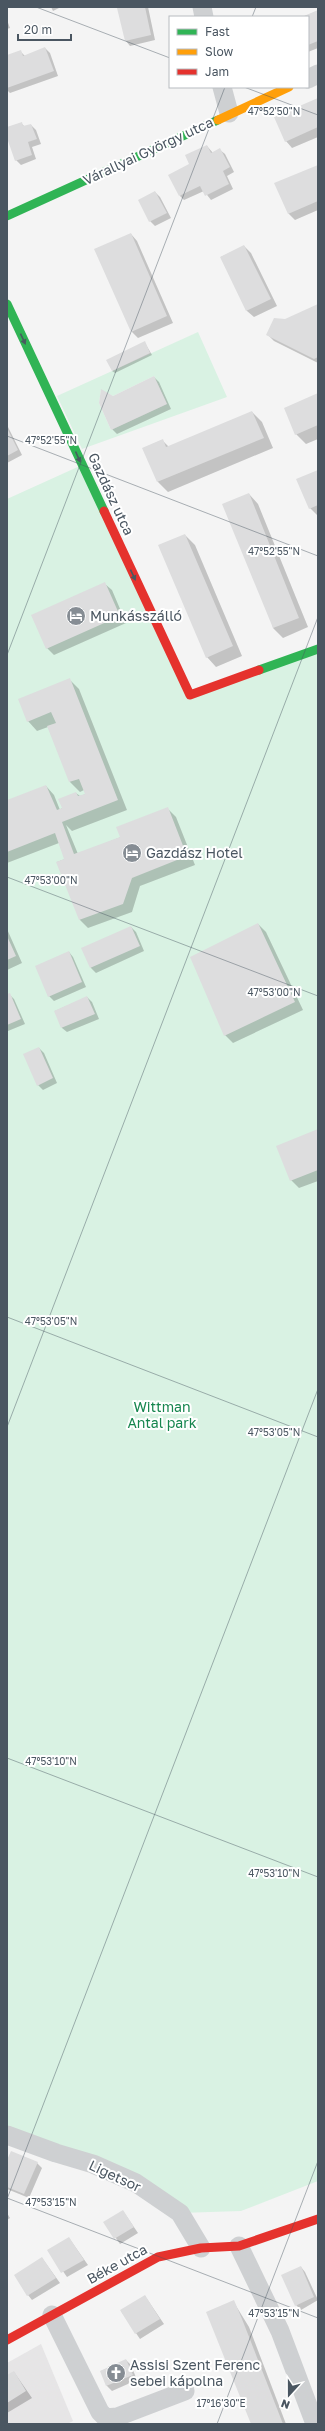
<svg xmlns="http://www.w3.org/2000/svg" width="325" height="2431" font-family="'Golos Text',sans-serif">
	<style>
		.education { fill: #e6e5e6 }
		.green { fill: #d9f2e3; fill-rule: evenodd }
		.shadow { fill: #0003 }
		.building { fill: #ddddde }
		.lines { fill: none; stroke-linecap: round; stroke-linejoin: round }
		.street { stroke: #ced0d2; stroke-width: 19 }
		.fast { stroke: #30b455; stroke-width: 9 }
		.slow { stroke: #ff9f0a; stroke-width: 9 }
		.jam { stroke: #e5322d; stroke-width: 9 }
		.oneway { fill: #495b60 }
		.ticks { fill: none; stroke: #4a5661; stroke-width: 1; stroke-opacity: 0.45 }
		.labels { text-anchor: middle; stroke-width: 4; stroke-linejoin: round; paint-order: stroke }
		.street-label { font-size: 14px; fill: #4a5661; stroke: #fff }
		.poi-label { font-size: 14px; fill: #4a5661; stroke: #fff; text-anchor: start }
		.park-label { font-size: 14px; fill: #17864f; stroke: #fff }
		.ticks-label { font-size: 10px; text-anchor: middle; fill: #4a5661; stroke: #fff; stroke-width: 4; stroke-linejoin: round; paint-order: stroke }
	</style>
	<rect width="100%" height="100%" fill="#f4f4f4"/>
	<path class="education" d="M41,2344L73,2421L67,2424H7V2363Z"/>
	<path class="green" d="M198,332L227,397L82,449L57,396ZM154,376L167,404L111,430L99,403L101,390L113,396Z
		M82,465L190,695L318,649V2181L241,2211L180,2213L136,2183L7,2135V499Z"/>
	<path class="shadow" d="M51,7H61L53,11Z
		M122,7H148L155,40L130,46L126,41Z
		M318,11V48L308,52V17L305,16Z
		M7,20L10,28L7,29Z
		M45,48L50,53L58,76L10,93L7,90V56L20,51L25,56Z
		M318,99V137L292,148L286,141Z
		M21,123L25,127L31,125L36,130L41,144L32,147L36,159L21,165L16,160L7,135V128Z
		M207,146L213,153L220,150L225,154L234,172L227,176L233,189L211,200L204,191L184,200L180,196L191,165Z
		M318,166V210L295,220L288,213Z
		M155,192L160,197L171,218L155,226L150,221Z
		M131,234L137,241L173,323L138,338L132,332Z
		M244,246L251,253L277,306L254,317L247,311L221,257Z
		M318,305V363L274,341L267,334L285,320Z
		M145,343L152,355L115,373L112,371Z
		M154,377L159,382L171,409L117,434L112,429L113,397Z
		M318,394V439L306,444L296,434Z
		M252,412L262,422L273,448L168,492L158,482L144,448L162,440L169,447Z
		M7,425L22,455L7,463Z
		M318,471V516L310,508Z
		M249,494L258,504L308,627L283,638L273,628Z
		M185,535L195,545L242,656L216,667L207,657Z
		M105,584L112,590L126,623L54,655L47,648Z
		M70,680L79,689L127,810L72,831L66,825L78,854L121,837L168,809L176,817L195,865L140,886L132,912L88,928L80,920L57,862L65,859L59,843L7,863V801L46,786L54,795L60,810L76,793L80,796L86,794L84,790L80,792L70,782L48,727L37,731L28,721Z
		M258,924L266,932L303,1010L233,1043L225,1035Z
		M131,927L136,932L144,951L96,973L91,968L83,949Z
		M7,929L22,963L7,970Z
		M69,952L73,957L86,987L54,1001L49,996Z
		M9,994L14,999L25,1024L8,1031L7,995Z
		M87,997L92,1002L99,1019L67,1032L62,1028L55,1011Z
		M39,1048L44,1053L57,1083L43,1090L38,1085Z
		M318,1130V1181L299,1188L291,1180Z
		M7,2163H37L42,2168L29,2198L7,2189Z
		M123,2211L138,2233L120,2244L105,2222Z
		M7,2213L10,2218L7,2220Z
		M69,2238L88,2265L67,2277L49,2251Z
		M42,2258L60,2283L32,2300L28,2295Z
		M301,2267L305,2272L318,2300L301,2310L296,2305Z
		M145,2296L164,2324L140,2339L121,2311Z
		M233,2301L249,2327L286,2424H252Z
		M126,2360L131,2365L137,2380L112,2391L107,2386L101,2371Z
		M14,2372L32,2398L7,2413V2376Z"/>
	<path class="building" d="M121,7H145L151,35L125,41L117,8Z
		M318,10V41L308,45V17L304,16Z
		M45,47L54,71L7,88V55L21,50L23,56Z
		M318,98V127L285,142L274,117Z
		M22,122L23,126L31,124L37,139L28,142L32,155L15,161L7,138V127Z
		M207,145L211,153L220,148L230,167L223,171L229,184L205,196L200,186L179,196L168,175L189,164L185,155Z
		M318,165V201L288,214L274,183Z
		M155,191L167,213L149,222L138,200Z
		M131,233L167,316L131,332L94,249Z
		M244,245L271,299L246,311L220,257Z
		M318,304V357L314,359L266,335L274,318L285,319Z
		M145,341L150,353L112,371L106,360Z
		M154,376L167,404L111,430L99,403L101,389L113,396Z
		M318,393V425L295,435L284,408Z
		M252,411L264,438L157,482L142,448L163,439L166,447Z
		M7,428L18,450L7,456Z
		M318,470V505L309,509L296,479Z
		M249,493L299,618L273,628L222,504Z
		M185,534L233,646L206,658L158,545Z
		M105,582L120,616L46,649L31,615Z
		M70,678L118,800L62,822L74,854L120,837L116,827L168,807L187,856L132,878L123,904L79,920L56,862L64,859L55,833L7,852V800L46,785L57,810L62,808L58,799L76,792L78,796L85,794L79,779L69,782L47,726L56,723L51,712L27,722L18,699Z
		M258,923L295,1002L224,1036L190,957Z
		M131,926L140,946L90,968L81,948Z
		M7,936L16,956L7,960Z
		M69,951L82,982L48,997L35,966Z
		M10,993L21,1019L7,1025V994Z
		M87,996L95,1014L61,1028L54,1011Z
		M39,1047L53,1078L37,1086L23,1054Z
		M318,1129V1170L290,1181L276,1146Z
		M11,2151L38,2162L24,2194L7,2187V2160Z
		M123,2210L134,2227L114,2239L103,2222Z
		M69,2237L84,2260L61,2273L47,2250Z
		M42,2257L56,2278L27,2296L14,2275Z
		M301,2266L314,2297L295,2306L281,2275Z
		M145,2295L160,2319L135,2334L120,2310Z
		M234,2300L242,2319L283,2424H251L206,2312Z
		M126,2359L133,2375L106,2386L100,2371Z
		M14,2371L26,2391L7,2403V2375Z"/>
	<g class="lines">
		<path class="street" d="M202,7L204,17
			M308,79L318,74
			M222,87L229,113
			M7,2135L56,2153L93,2164L136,2183L180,2213L201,2248
			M239,2246L280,2331L315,2424
			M52,2315L100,2412L106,2418L117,2417L185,2391"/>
		<path class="fast" d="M7,216L218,120
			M7,304L104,511
			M259,670L318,649"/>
		<path class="slow" d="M218,120L289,87"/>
		<path class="jam" d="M104,511L190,695L259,670
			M7,2340L158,2257L201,2248L239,2246L318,2219"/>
	</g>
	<defs><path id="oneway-solid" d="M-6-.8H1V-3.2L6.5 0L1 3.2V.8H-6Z"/></defs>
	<g class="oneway">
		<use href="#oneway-solid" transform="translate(23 339) rotate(65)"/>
		<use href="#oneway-solid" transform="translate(78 457) rotate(66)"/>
		<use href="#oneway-solid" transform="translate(133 575) rotate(65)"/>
	</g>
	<path class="ticks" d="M36,7L170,58M252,17L256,7M244,87L318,115M7,436L318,556M7,655L225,87M7,877L318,996M7,1317L318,1437M7,1427L318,617M7,1758L318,1877M7,2198L318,2318M7,2199L318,1389M217,2424L318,2161"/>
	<defs>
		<g id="hotel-disc" transform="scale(1)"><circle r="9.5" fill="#868d94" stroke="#fff"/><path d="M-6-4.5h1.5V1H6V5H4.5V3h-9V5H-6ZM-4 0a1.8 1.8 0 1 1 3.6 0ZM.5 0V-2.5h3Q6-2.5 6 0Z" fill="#fff"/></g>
		<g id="church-disc" transform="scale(1)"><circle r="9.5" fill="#868d94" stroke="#fff"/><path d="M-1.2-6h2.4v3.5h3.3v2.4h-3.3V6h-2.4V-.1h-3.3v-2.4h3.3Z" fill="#fff"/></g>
	</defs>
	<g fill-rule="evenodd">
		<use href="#hotel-disc" x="76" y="616"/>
		<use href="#hotel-disc" x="132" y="853"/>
		<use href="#church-disc" x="116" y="2373"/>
	</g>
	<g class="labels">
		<g class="street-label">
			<text transform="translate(148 151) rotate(-25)" y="5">Várallyai György utca</text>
			<text transform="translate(111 494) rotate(65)" y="5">Gazdász utca</text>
			<text transform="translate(115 2176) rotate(25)" y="5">Ligetsor</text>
			<text transform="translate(117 2264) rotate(-29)" y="5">Béke utca</text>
		</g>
		<g class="poi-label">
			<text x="90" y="621">Munkásszálló</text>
			<text x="146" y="858">Gazdász Hotel</text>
			<text x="130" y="2370">Assisi Szent Ferenc<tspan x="130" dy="16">sebei kápolna</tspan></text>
		</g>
		<g class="park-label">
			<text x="162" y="1412">Wittman<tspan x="162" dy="16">Antal park</tspan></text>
		</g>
	</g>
	<g class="ticks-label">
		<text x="274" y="115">47°52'50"N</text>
		<text x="51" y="444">47°52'55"N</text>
		<text x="274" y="555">47°52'55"N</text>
		<text x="51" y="884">47°53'00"N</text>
		<text x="274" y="996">47°53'00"N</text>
		<text x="51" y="1325">47°53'05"N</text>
		<text x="274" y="1436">47°53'05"N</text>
		<text x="51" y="1765">47°53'10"N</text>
		<text x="274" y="1877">47°53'10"N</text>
		<text x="51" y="2206">47°53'15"N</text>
		<text x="274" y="2317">47°53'15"N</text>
		<text x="221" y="2407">17°16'30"E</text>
	</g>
	<rect width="325" height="2431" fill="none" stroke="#4a5661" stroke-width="16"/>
	<rect x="169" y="16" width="140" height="72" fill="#ffffff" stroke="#b7bbc0"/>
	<rect x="177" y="29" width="20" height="6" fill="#30b455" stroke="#b7bbc0"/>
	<text x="205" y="36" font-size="12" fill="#4a5661">Fast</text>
	<rect x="177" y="49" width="20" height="6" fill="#ff9f0a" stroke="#b7bbc0"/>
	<text x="205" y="56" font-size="12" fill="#4a5661">Slow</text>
	<rect x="177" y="69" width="20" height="6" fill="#e5322d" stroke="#b7bbc0"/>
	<text x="205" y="76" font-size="12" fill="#4a5661">Jam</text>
	<g transform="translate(289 2395) rotate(201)" stroke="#ffffff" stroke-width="3" paint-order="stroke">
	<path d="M0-3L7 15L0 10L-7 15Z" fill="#4a5661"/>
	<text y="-6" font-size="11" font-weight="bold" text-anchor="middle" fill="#4a5661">N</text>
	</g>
	<path d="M18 34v6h53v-6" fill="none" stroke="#4a5661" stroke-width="2"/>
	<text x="24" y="34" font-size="12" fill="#4a5661" stroke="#ffffff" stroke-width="3" paint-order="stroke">20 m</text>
</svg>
